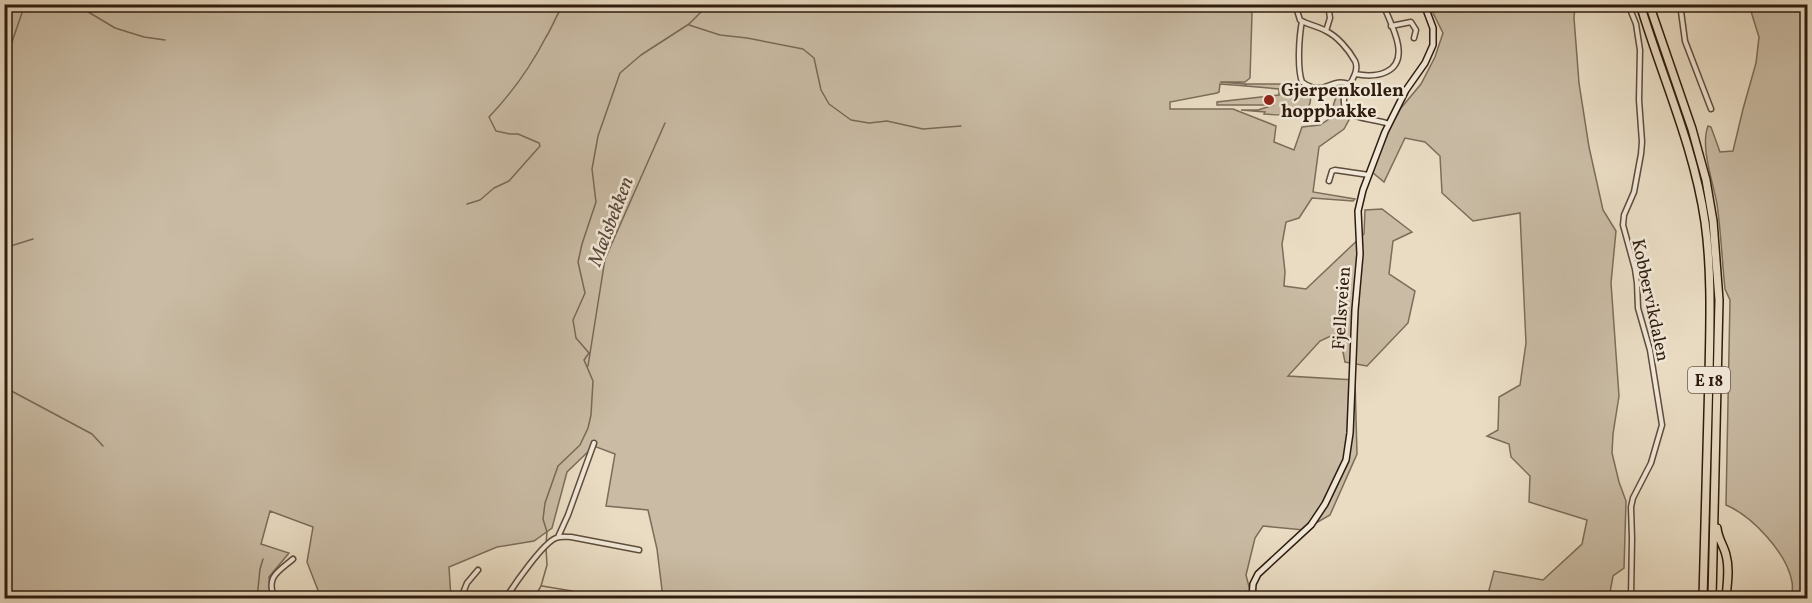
<svg xmlns="http://www.w3.org/2000/svg" width="1812" height="603" font-family="Vollkorn,serif">
	<style>
		.green { fill: #c9bba4; stroke: #7c6c5a; stroke-width: 1.5 }
		.lines { fill: none; stroke-linecap: round; stroke-linejoin: round }
		.stream { stroke: #796856; stroke-width: 1.5 }
		.street-casing { stroke: #5e4c3c; stroke-width: 7 }
		.secondary-casing { stroke: #2f1c0f; stroke-width: 8 }
		.highway-casing { stroke: #2f1c0f; stroke-width: 10 }
		.street { stroke: #f1e8d8; stroke-width: 4 }
		.secondary { stroke: #f1e8d8; stroke-width: 5 }
		.highway { stroke: #e9dcc3; stroke-width: 7 }
		.poi-dot { fill: #8f2418; stroke: #f1e8d8; stroke-width: 2 }
		.labels { text-anchor: middle; stroke-width: 5; stroke-linejoin: round; paint-order: stroke }
		.shield { fill: #f1e8d8; stroke: #69594b; stroke-width: 1.5 }
		.shield-label { font-size: 16px; font-weight: bold; fill: #2f1c0f }
		.poi-label { font-size: 18px; font-weight: bold; fill: #2f1c0f; stroke: #f1e8d8; text-anchor: start }
		.street-label { font-size: 18px; fill: #2f1c0f; stroke: #f1e8d8 }
		.water-label { font-size: 20px; font-style: italic; fill: #5a4839; stroke: #f1e8d8 }
	</style>
	<rect width="100%" height="100%" fill="#e9dcc3"/>
	<filter id="stains"><feTurbulence type="fractalNoise" baseFrequency=".00333" numOctaves="4"/><feColorMatrix values="0 0 0 0 .2 0 0 0 0 .09 0 0 0 0 .02 0 0 0 .5 -.17"/></filter>
	<radialGradient id="worn" r=".72"><stop offset=".6" stop-color="#630" stop-opacity="0"/><stop offset="1" stop-color="#630" stop-opacity=".3"/></radialGradient>
	<path class="green" d="M4,5H1250L1252,14L1250,78L1245,82H1220L1245,84V86L1220,84L1219,92L1217,93L1170,102V109H1233L1276,126L1274,142L1294,150L1302,127L1320,125L1329,119L1337,94L1341,98L1343,109L1350,118L1344,129L1319,147L1313,192L1355,199L1353,201L1312,198L1299,218L1286,222L1282,244L1285,272L1284,286L1306,289L1364,234L1365,210L1382,209L1412,232L1393,241L1389,274L1415,291L1408,323L1367,366L1345,362L1339,332L1320,341L1288,376L1355,380L1357,454L1330,515L1304,530L1263,526L1255,538L1246,575L1252,598H663L657,549L648,510L606,506L615,454L594,446L567,472L552,528L534,541L497,547L449,567L451,598H321L307,562L313,527L270,511L261,544L289,553L269,577L272,598H5Z
		M1422,5H1575L1574,18L1579,83L1589,147L1603,210L1616,231L1611,283L1619,396L1613,434L1612,453L1619,482L1626,501L1624,568L1613,576L1609,598H1500L1488,594L1494,571L1543,580L1582,544L1587,520L1529,502L1530,476L1511,457L1509,444L1487,436L1498,430L1499,397L1520,385L1526,343L1520,213L1473,221L1442,193L1440,156L1425,142L1405,138L1384,182L1372,172L1391,126L1401,108L1421,84L1435,57L1443,33L1430,7Z
		M1749,5H1807V598H1795L1792,596C1792,592 1793,586 1792,582C1787,553 1752,516 1726,505L1730,300L1725,289C1722,261 1721,232 1717,204C1713,182 1700,147 1708,126L1711,127L1720,152L1733,151L1743,109L1756,63L1759,37Z
		M1246,84H1279L1297,86L1310,94C1315,120 1280,115 1264,114L1265,112L1241,110H1258L1274,105H1217V102L1279,95V89L1246,86Z"/>
	<g class="lines">
		<path class="stream" d="M75,4L115,28L144,37L165,40
			M801,4L806,6L812,4
			M689,25L720,35L747,38L803,49L814,58L821,90L829,104L851,120L869,123L887,121L923,129L961,126
			M4,57L12,42L25,4
			M467,204L480,200L494,188L509,181L540,146L539,143L518,134H510L496,131L489,117C511,94 531,66 546,37C553,26 556,15 564,4
			M4,248L33,239
			M588,366L605,259L665,123
			M4,387L92,434L103,446
			M546,544L547,532L543,519L545,503L558,466L580,445L588,428L591,415L593,381L584,360L589,353L576,338L573,320L585,293L578,262L582,244L596,202L592,169L598,136L620,73L641,55L689,24L701,12L712,4
			M542,586L572,591L596,598
			M257,598L260,569L263,559
			M534,598L541,586L547,565L546,548"/>
		<g class="street-casing">
			<path id="street" d="M1295,4L1300,20C1308,25 1318,26 1326,31C1337,36 1349,50 1355,61C1363,77 1332,97 1349,112C1356,119 1379,120 1389,124
				M1628,4L1636,24L1640,50L1639,100L1642,142L1641,154L1634,192L1624,215L1623,225L1635,269L1637,283L1638,308L1650,350L1662,425L1651,463L1633,498L1631,507L1632,538L1631,598
				M1680,4L1685,41L1711,109
				M1329,10L1348,4
				M1302,21C1299,37 1297,68 1302,82C1325,98 1329,77 1349,84
				M1391,26L1411,22L1416,30L1414,38
				M1326,31L1330,18L1328,4
				M1355,74C1376,78 1403,74 1398,45C1396,32 1388,17 1383,4
				M1329,181L1332,171L1335,170L1369,175
				M558,537L568,515L594,443
				M274,598C266,576 278,572 293,559
				M461,598L467,583L478,570
				M506,598C514,585 543,543 556,538C561,536 566,537 571,537L639,550"/>
		</g>
		<g class="secondary-casing">
			<path id="secondary" d="M1252,598L1253,584L1258,574L1311,525L1325,504L1346,460L1350,433L1355,310L1360,254L1358,211L1363,190L1385,132L1406,90L1425,63L1433,45V28L1424,4"/>
		</g>
		<g class="highway-casing">
			<path id="highway" d="M1640,4C1662,77 1694,146 1705,222C1712,273 1710,325 1709,376C1707,450 1705,524 1703,598
				M1649,4L1692,129L1706,180L1713,221L1719,300L1712,598
				M1717,528C1718,539 1724,546 1726,555C1730,569 1727,585 1726,598"/>
		</g>
		<use href="#street" class="street"/>
		<use href="#secondary" class="secondary"/>
		<use href="#highway" class="highway"/>
	</g>
	<circle class="poi-dot" cx="1269" cy="100" r="6"/>
	<g class="labels">
		<rect class="shield" x="1688" y="367" width="42" height="26" rx="4.5"/>
		<g class="shield-label">
			<text x="1709" y="386">E 18</text>
		</g>
		<g class="poi-label">
			<text x="1281" y="96">Gjerpenkollen<tspan x="1281" dy="21">hoppbakke</tspan></text>
		</g>
		<g class="street-label">
			<text transform="translate(1651 300) rotate(78)" y="6">Kobbervikdalen</text>
			<text transform="translate(1341 308) rotate(-86)" y="6">Fjellsveien</text>
		</g>
		<g class="water-label">
			<text transform="translate(610 221) rotate(-69)" y="7">Mælsbekken</text>
		</g>
	</g>
	<rect width="1812" height="603" fill="none" stroke="#e9dcc3" stroke-width="24"/>
	<rect x="6" y="6" width="1800" height="591" fill="none" stroke="#2f1c0f" stroke-width="3"/>
	<rect x="12" y="12" width="1788" height="579" fill="none" stroke="#2f1c0f" stroke-width="1.5"/>
	<rect width="100%" height="100%" filter="url(#stains)"/>
	<rect width="100%" height="100%" fill="url(#worn)"/>
</svg>
